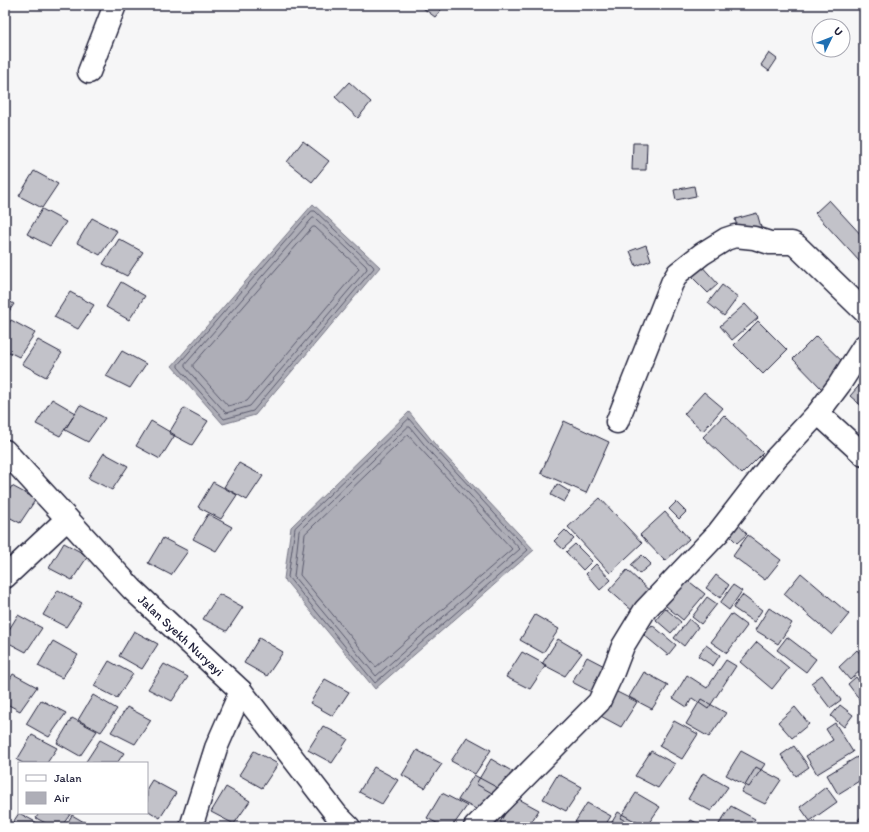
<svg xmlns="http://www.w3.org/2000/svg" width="869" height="832" font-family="Itim,sans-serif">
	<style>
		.water { fill: #aeaeb7; stroke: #767685 }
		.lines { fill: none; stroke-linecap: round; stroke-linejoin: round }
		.shore { stroke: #5a5a6d; stroke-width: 1 }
		.building { fill: #c2c2c9; stroke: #22223b }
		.minor-casing { stroke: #22223b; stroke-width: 25 }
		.secondary-casing { stroke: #22223b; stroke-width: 25 }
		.minor { stroke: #fff; stroke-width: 22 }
		.secondary { stroke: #fff; stroke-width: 22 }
		.labels { text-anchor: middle; stroke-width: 4; stroke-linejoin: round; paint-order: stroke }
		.street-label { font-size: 13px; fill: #22223b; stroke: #fff }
	</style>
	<rect width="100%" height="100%" fill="#f6f6f7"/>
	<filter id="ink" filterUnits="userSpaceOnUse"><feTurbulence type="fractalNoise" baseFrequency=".025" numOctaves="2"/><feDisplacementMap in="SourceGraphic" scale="8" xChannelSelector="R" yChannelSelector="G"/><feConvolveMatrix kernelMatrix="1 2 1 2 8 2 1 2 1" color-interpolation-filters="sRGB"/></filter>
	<g filter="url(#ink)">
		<path class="water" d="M313,204L380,267L255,415L223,424L172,366Z
			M409,412L438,448L534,550L375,689L284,579L291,527Z"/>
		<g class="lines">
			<path class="shore" d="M312,211H315L373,266L374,268L253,411L224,419L178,367V365Z
				M313,218H315L366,266L367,269L250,406L226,413L185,367V365Z
				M313,227H315L358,267L359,269L247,401L228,406L193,367V365Z
				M409,419L436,450L528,550L375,683L288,577L295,528Z
				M408,427H410L432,454L520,549L376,676L294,577L299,531Z
				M408,435L512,549L376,667L300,575L305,534Z"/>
		</g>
		<path class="building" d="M419,5H445L435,17Z
			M769,53L777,59L769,71L761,65Z
			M349,82L371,102L358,118L335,97Z
			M303,141L329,161L312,182L287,162Z
			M633,143H647L646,170H632Z
			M34,171L58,184L42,208L19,196Z
			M694,186L696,196L676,200L674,190Z
			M829,200L864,238V259L860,262L815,213Z
			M42,209L66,222L50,246L27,234Z
			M757,213L761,227L739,234L735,219Z
			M92,218L117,231L100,255L77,243Z
			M119,239L143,252L127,276L103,264Z
			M646,245L651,260L636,266L630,251Z
			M699,263L718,284L708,293L688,273Z
			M121,282L145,296L129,320L106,307Z
			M722,285L738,297L724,316L708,303Z
			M70,292L94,305L78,329L54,317Z
			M5,299L14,304L5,317Z
			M745,304L758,318L732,340L720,326Z
			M11,320L35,333L19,357L5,350V330Z
			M758,321L787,350L763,374L734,345Z
			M816,336L846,365L822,389L793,359Z
			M38,340L62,353L46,377L22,364Z
			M122,351L146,364L130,388L106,376Z
			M864,380V408L850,396Z
			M704,392L723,408L703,431L684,414Z
			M52,399L76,413L60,436L36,424Z
			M80,405L105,418L88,442L65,430Z
			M184,408L208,421L192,445L169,433Z
			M724,415L763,453L742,474L703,437Z
			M151,421L175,435L160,459L136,446Z
			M564,421L609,442L586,493L541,473Z
			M104,453L128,466L112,490L88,478Z
			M239,463L263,476L247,500L224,487Z
			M213,482L237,495L221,519L198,507Z
			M557,484L570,492L564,502L551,495Z
			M12,486L36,499L20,523L5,515V496Z
			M600,498L642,543L610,573L568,527Z
			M676,502L686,512L679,519L669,509Z
			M665,512L689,539L665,561L640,535Z
			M208,514L232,527L216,551L193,539Z
			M736,522L747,534L737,543L726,532Z
			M565,530L574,539L563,549L554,541Z
			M748,535L781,560L765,580L733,556Z
			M163,538L188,551L171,575L148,563Z
			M64,543L88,556L72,580L49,568Z
			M575,544L592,561L583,570L566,552Z
			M642,555L651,564L639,574L631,565Z
			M596,564L611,580L600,590L586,574Z
			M627,570L653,594L635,613L609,590Z
			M801,573L849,614L832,635L784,594Z
			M681,575L705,594L683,620L660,601Z
			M716,575L729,585L720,598L706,588Z
			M733,585L742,591L729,610L720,603Z
			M58,590L82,603L66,627L43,615Z
			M219,594L243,607L227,631L203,619Z
			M742,595L762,610L754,622L733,608Z
			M707,597L717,604L701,624L692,617Z
			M665,608L681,622L671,633L656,620Z
			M769,608L792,623L778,644L755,630Z
			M731,614L747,626L727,653L711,642Z
			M18,615L42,628L26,652L5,641V636Z
			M535,615L559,629L543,653L520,640Z
			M689,619L698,627L684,646L674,638Z
			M652,625L676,645L668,655L644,635Z
			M134,631L158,644L142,669L119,656Z
			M787,637L816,659L806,672L777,650Z
			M259,638L283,652L267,676L244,663Z
			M558,639L582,653L565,676L542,664Z
			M53,641L78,655L62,678L38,666Z
			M757,642L789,668L772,689L740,662Z
			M706,645L720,655L713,666L698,656Z
			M857,650L864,658V667L850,680L839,667Z
			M522,652L546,665L530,689L506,677Z
			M587,657L612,670L595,694L572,682Z
			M726,660L736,666L708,709L692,698L687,707L673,698L687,675L707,688Z
			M109,661L133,674L117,698L94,686Z
			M164,664L188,677L172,701L148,689Z
			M644,672L668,685L652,709L629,697Z
			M13,674L37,687L20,711L5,703V687Z
			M822,675L841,700L830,708L811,683Z
			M856,677L864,688V703L863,704L848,684Z
			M325,679L349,692L333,716L310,703Z
			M613,690L637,702L621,727L597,714Z
			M93,695L117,709L101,732L78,720Z
			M701,699L726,713L709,737L686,724Z
			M41,700L66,713L49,737L26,724Z
			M840,705L853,715L844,727L831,716Z
			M127,707L151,720L135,744L111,732Z
			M795,707L809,724L792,738L778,722Z
			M72,718L97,731L80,756L57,743Z
			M674,721L698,734L682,759L659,746Z
			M835,723L853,752L817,774L806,756L833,740L826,729Z
			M323,726L348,739L332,763L308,750Z
			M32,735L57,748L47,763H23L17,760Z
			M467,737L491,750L475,774L451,761Z
			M100,740L124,753L117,763H85Z
			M794,746L809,767L796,776L781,755Z
			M417,750L442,764L425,788L402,775Z
			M254,751L278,764L262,788L239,775Z
			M651,751L675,764L658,788L635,776Z
			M741,751L765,764L749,787L726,775Z
			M857,757L864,769V778L838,794L827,775Z
			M491,759L515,773L499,797L476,784Z
			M374,767L398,780L382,804L359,792Z
			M756,767L781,780L765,804L741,792Z
			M703,773L728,787L711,811L688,799Z
			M558,774L582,787L566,811L543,799Z
			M474,775L498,788L482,812L458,800Z
			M152,780L176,793L160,818L147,810V788Z
			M226,787L250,801L234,824L211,812Z
			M826,787L837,802L810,821L800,807Z
			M442,793L467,806L452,827H444L427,818Z
			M636,793L660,807L646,827H637L620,818Z
			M515,797L539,810L528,827H509L500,822Z
			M587,803L611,816L604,827H572Z
			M731,806L755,819L749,827H717Z
			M618,812L642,825L641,827H609Z
			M19,813L43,826L42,827H10Z
			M39,813H71L61,827H53L36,818Z
			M864,813V825L858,820Z
			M72,815L84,822L93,827H65Z
			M691,820L705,827H686Z
			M427,822L436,827H424Z"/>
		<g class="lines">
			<g class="minor-casing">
				<path id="minor" d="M89,72L115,5
					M818,413L864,455
					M617,422L672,283L678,273L702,254L726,239L735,236L754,238L770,243H792L797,246L864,311
					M5,577L67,519
					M191,827L216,748L241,691
					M475,827L599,702L613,672L623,646L645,610L718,533L776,458L818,413L839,385L864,346"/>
			</g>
			<g class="secondary-casing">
				<g id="secondary">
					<path id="s1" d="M5,451L132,589L241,691L336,814L349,827"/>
				</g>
			</g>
			<use href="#minor" class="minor"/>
			<use href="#secondary" class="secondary"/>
		</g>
	</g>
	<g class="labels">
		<g class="street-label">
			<text dy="5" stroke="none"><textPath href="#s1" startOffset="255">Jalan Syekh Nuryayi</textPath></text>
		</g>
	</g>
	<rect width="869" height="832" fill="none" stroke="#fff" stroke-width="20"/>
	<rect x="10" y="10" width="849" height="812" fill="none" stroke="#22223b" stroke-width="1.5" filter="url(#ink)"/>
	<rect x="18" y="762" width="130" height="52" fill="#ffffff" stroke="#a7a7b1"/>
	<rect x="26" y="775" width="20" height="6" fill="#ffffff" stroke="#a7a7b1"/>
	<text x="54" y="782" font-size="12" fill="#22223b">Jalan</text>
	<rect x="26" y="792" width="20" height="12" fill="#aeaeb7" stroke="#a7a7b1"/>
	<text x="54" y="802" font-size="12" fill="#22223b">Air</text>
	<g transform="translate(831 38) rotate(47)"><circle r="19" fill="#ffffff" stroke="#a7a7b1"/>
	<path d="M0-3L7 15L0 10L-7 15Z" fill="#1f6fb2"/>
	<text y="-6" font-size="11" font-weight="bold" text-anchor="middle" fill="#22223b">U</text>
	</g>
</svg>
